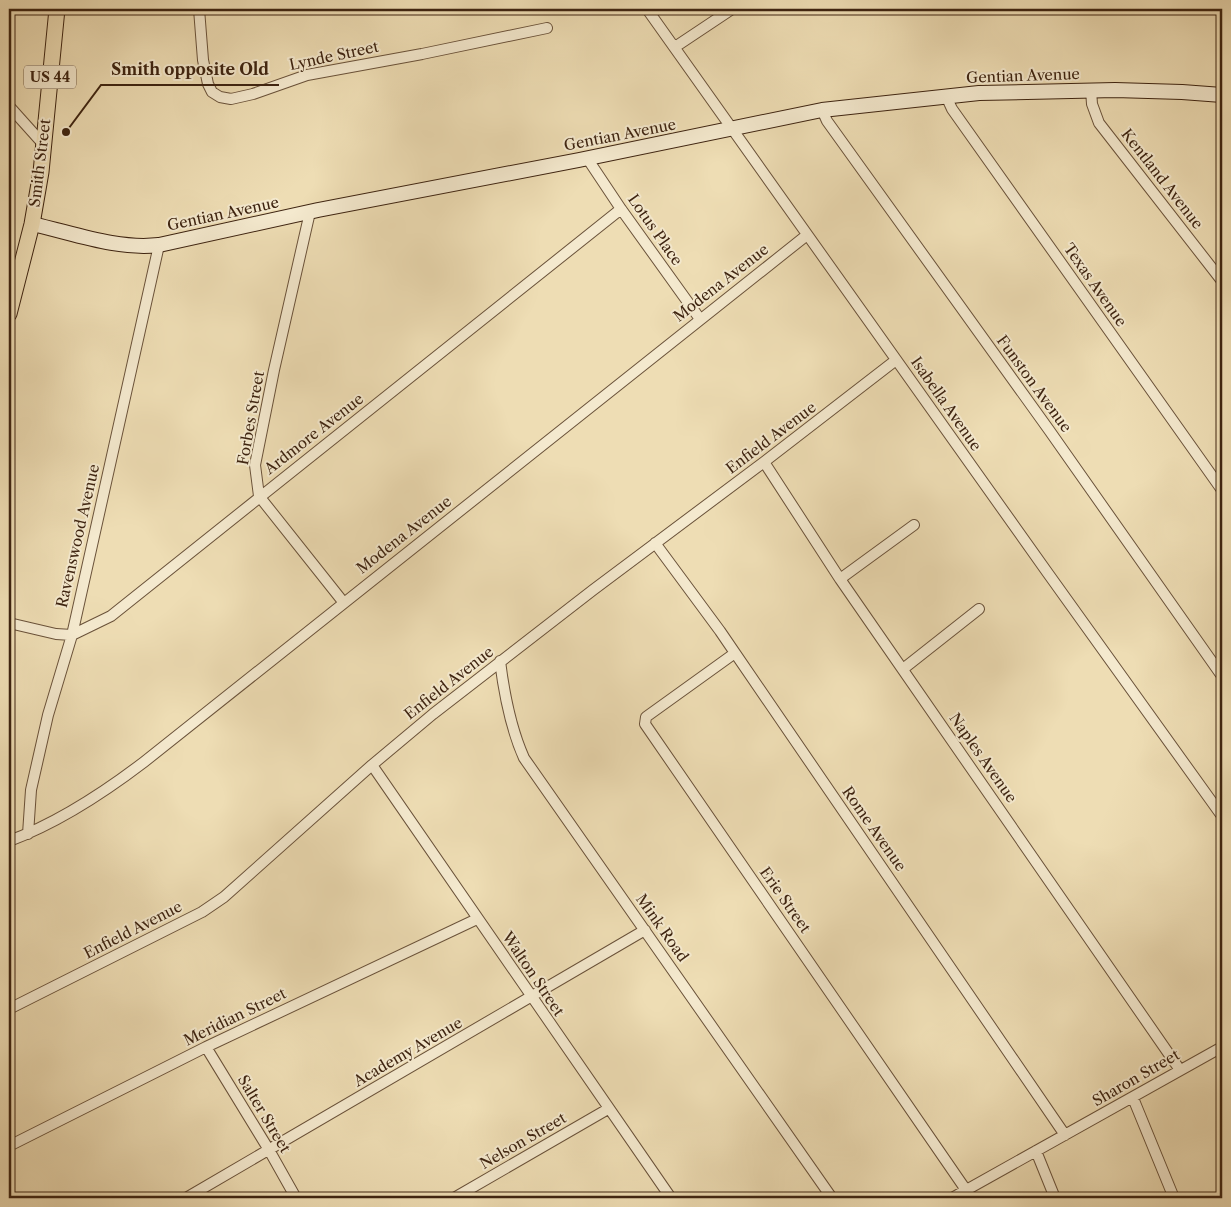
<svg xmlns="http://www.w3.org/2000/svg" width="1231" height="1207" font-family="'Libre Caslon Text',serif">
	<style>
		.lines { fill: none; stroke-linecap: round; stroke-linejoin: round }
		.street-casing { stroke: #6a523a; stroke-width: 12 }
		.secondary-casing { stroke: #3e2411; stroke-width: 16 }
		.primary-casing { stroke: #3e2411; stroke-width: 17 }
		.street { stroke: #f4e9ce; stroke-width: 10 }
		.secondary { stroke: #f4e9ce; stroke-width: 14 }
		.primary { stroke: #eeddb4; stroke-width: 15 }
		.labels { text-anchor: middle; stroke-width: 4; stroke-linejoin: round; paint-order: stroke }
		.shield { fill: #f4e9ce; stroke: #755f4a; stroke-width: 1 }
		.shield-label { font-size: 14px; font-weight: bold; fill: #3e2411 }
		.street-label { font-size: 15px; fill: #3e2411; stroke: #f4e9ce }
		.leader { fill: none; stroke: #3e2411; stroke-width: 2 }
		.callout-dot { fill: #3e2411; stroke: #f4e9ce; stroke-width: 2 }
		.callout-label { font-size: 16px; text-anchor: middle; font-weight: bold; fill: #3e2411; stroke: #f4e9ce; stroke-width: 4; stroke-linejoin: round; paint-order: stroke }
	</style>
	<rect width="100%" height="100%" fill="#eeddb4"/>
	<filter id="stains"><feTurbulence type="fractalNoise" baseFrequency=".004" numOctaves="4"/><feColorMatrix values="0 0 0 0 .2 0 0 0 0 .09 0 0 0 0 .02 0 0 0 .5 -.17"/></filter>
	<radialGradient id="worn" r=".72"><stop offset=".6" stop-color="#630" stop-opacity="0"/><stop offset="1" stop-color="#630" stop-opacity=".3"/></radialGradient>
	<g class="lines">
		<g class="street-casing">
			<path id="street" d="M199,9L203,60L208,84L212,92L220,97L231,99L253,94L307,75L422,54L547,28
				M647,9L1047,572L1222,816
				M675,47L732,9
				M1091,90L1092,104L1099,123L1222,281
				M946,96L952,109L1222,490
				M9,106L44,145
				M822,110L827,121L1049,430L1222,676
				M587,158L621,209L700,319
				M310,212L274,370L255,465L259,496L344,603
				M764,462L840,579L1180,1070
				M655,543L720,631L1065,1135
				M840,579L914,525
				M9,623L56,634L72,635L111,616L621,209
				M735,653L646,717L645,724L966,1190
				M500,661C504,693 511,729 524,758L832,1198
				M903,669L979,609
				M372,765L671,1198
				M28,834L31,790L48,715L72,635L159,245
				M9,841C58,823 102,794 144,762L807,235
				M9,1009L202,912L224,897L372,765L433,714L593,590L764,462L896,360
				M206,1047L269,1150L296,1198
				M1133,1098L1174,1198
				M9,1146L206,1047L477,919
				M1036,1151L1055,1198
				M186,1198L645,930
				M454,1198L608,1109
				M952,1198L1222,1047"/>
		</g>
		<g class="secondary-casing">
			<path id="secondary" d="M32,224C73,233 117,250 159,245L318,210L579,160L822,110L979,93L1115,90L1182,92L1222,95"/>
		</g>
		<g class="primary-casing">
			<path id="primary" d="M9,314L32,224L41,172L57,9"/>
		</g>
		<use href="#street" class="street"/>
		<use href="#secondary" class="secondary"/>
		<use href="#primary" class="primary"/>
	</g>
	<g class="labels">
		<rect class="shield" x="24" y="65.5" width="52" height="23" rx="4"/>
		<g class="shield-label">
			<text x="50" y="82">US 44</text>
		</g>
		<g class="street-label">
			<text transform="translate(334 56) rotate(-12)" y="5">Lynde Street</text>
			<text transform="translate(1023 76) rotate(-2)" y="5">Gentian Avenue</text>
			<text transform="translate(620 135) rotate(-11)" y="5">Gentian Avenue</text>
			<text transform="translate(40 163) rotate(-83)" y="5">Smith Street</text>
			<text transform="translate(1162 179) rotate(52)" y="5">Kentland Avenue</text>
			<text transform="translate(223 214) rotate(-12)" y="5">Gentian Avenue</text>
			<text transform="translate(655 230) rotate(55)" y="5">Lotus Place</text>
			<text transform="translate(721 283) rotate(-38)" y="5">Modena Avenue</text>
			<text transform="translate(1095 285) rotate(55)" y="5">Texas Avenue</text>
			<text transform="translate(1034 384) rotate(54)" y="5">Funston Avenue</text>
			<text transform="translate(946 404) rotate(55)" y="5">Isabella Avenue</text>
			<text transform="translate(251 418) rotate(-80)" y="5">Forbes Street</text>
			<text transform="translate(314 434) rotate(-38)" y="5">Ardmore Avenue</text>
			<text transform="translate(771 438) rotate(-37)" y="5">Enfield Avenue</text>
			<text transform="translate(404 535) rotate(-38)" y="5">Modena Avenue</text>
			<text transform="translate(78 536) rotate(-77)" y="5">Ravenswood Avenue</text>
			<text transform="translate(449 683) rotate(-38)" y="5">Enfield Avenue</text>
			<text transform="translate(983 758) rotate(55)" y="5">Naples Avenue</text>
			<text transform="translate(874 829) rotate(55)" y="5">Rome Avenue</text>
			<text transform="translate(785 900) rotate(55)" y="5">Erie Street</text>
			<text transform="translate(662 928) rotate(55)" y="5">Mink Road</text>
			<text transform="translate(133 930) rotate(-27)" y="5">Enfield Avenue</text>
			<text transform="translate(533 974) rotate(56)" y="5">Walton Street</text>
			<text transform="translate(235 1017) rotate(-26)" y="5">Meridian Street</text>
			<text transform="translate(408 1052) rotate(-30)" y="5">Academy Avenue</text>
			<text transform="translate(1136 1078) rotate(-30)" y="5">Sharon Street</text>
			<text transform="translate(264 1114) rotate(59)" y="5">Salter Street</text>
			<text transform="translate(523 1141) rotate(-30)" y="5">Nelson Street</text>
		</g>
	</g>
	<path class="leader" d="M66 132L101 85H279"/>
	<circle class="callout-dot" cx="66" cy="132" r="5"/>
	<g class="callout-label">
		<text x="190" y="75">Smith opposite Old</text>
	</g>
	<rect width="1231" height="1207" fill="none" stroke="#eeddb4" stroke-width="30"/>
	<rect x="10" y="10" width="1211" height="1187" fill="none" stroke="#3e2411" stroke-width="2.5"/>
	<rect x="15" y="15" width="1201" height="1177" fill="none" stroke="#3e2411"/>
	<rect width="100%" height="100%" filter="url(#stains)"/>
	<rect width="100%" height="100%" fill="url(#worn)"/>
</svg>
